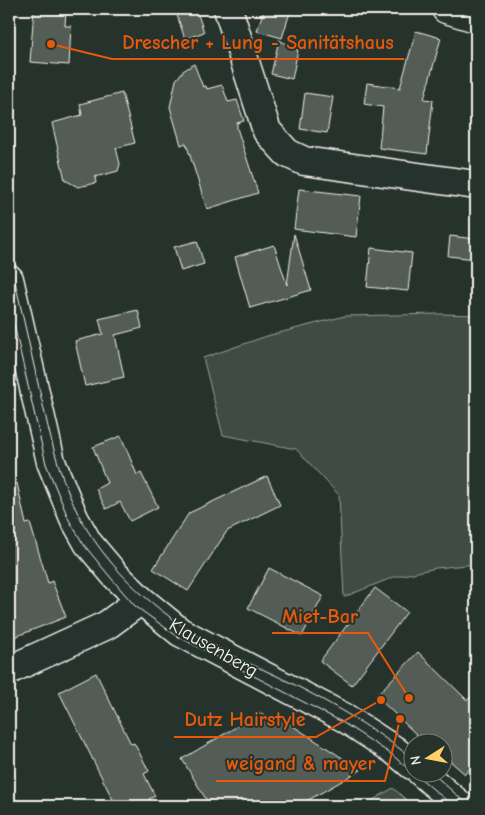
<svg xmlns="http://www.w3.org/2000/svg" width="485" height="815" font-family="'Comic Neue',sans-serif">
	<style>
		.green { fill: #414b45; stroke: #9a9e96 }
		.building { fill: #525c55; stroke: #f4f1e8 }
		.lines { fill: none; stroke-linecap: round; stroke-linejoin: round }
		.minor-casing { stroke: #f4f1e8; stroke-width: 31 }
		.minor { stroke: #26332d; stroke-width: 28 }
		.tram { stroke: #f4f1e8; stroke-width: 1 }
		.labels { text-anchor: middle; stroke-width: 4; stroke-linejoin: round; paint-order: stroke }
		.street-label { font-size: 19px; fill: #f4f1e8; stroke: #26332d }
		.leader { fill: none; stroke: #e8590c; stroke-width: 2 }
		.callout-dot { fill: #e8590c; stroke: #26332d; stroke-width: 2 }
		.callout-label { font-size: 20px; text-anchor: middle; font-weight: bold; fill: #e8590c; stroke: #26332d; stroke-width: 4; stroke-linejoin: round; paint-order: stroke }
	</style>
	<rect width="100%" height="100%" fill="#26332d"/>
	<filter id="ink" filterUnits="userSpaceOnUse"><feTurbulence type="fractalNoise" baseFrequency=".02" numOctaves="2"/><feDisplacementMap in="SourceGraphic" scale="10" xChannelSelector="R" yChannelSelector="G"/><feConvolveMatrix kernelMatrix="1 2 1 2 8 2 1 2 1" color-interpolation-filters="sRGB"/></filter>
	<g filter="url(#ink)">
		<path class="green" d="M441,314L476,315V564L436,568L394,577L344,597L339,495L296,449L223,435L203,358L267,336L345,316Z
			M393,788L413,806H363Z"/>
		<path class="building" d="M34,9H66L65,26H71L69,65L30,62Z
			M175,9H196L204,32L185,39Z
			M264,9H291L282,38L257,31Z
			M416,31L441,38L424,99L433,100L427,154L379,148L383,107L364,104L367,83L400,88Z
			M279,40L298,50L292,79L271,74Z
			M194,64L203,87L206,86L207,89L222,85L228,102L237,100L244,121L237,123V128L258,193L207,209L186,143L181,145L170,107L176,80L183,71Z
			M122,93L135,143L116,148L120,164L118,171L95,177L96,183L78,187L65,180L52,123L82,115L80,104Z
			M305,93L333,97L327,133L300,129Z
			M299,189L361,196L356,237L294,229Z
			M294,234L311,290L250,308L235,257L274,245L287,285Z
			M450,236L476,239V259L448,256Z
			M197,241L204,264L181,271L174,247Z
			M371,248L412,253L408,291L367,287Z
			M138,310L142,328L115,335L124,377L85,386L75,341L103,334L99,319Z
			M121,436L137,475L141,473L158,507L130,521L120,502L106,509L96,489L107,483L93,447Z
			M267,476L280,505L227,531L188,591L153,569L189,513Z
			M17,483L26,524L30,523L48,583L52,581L66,617L9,639V484Z
			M269,568L323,596L302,636L248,608Z
			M375,588L407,612L352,685L320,661Z
			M418,652L467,700L476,694V762L465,774L442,754V742H429L420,735L418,736L376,696Z
			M96,673L131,744L134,743L149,771L144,774L155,796L149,799L152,806H116L59,692Z
			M260,713L275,722L279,717L361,770L298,806H210L182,759Z"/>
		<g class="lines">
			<g class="minor-casing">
				<path id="minor" d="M228,9L267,131L287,153L304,161L476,185
					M446,9L476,18
					M9,279L51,462L74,518L88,543L115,575L141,600L180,632L345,718L394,750L412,765
					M9,670L107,625L141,600
					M421,772L461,806"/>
			</g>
			<use href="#minor" class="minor"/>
			<path class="tram" d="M9,255C19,299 29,344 39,388C51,440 62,495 94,540C127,588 172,622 222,650C239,660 259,667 277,676C324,699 371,726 412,758
				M9,303L46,464L69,520L84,545L111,578L135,606L177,636L342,722L391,754L412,772
				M413,772L453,806
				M431,772L469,806"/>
		</g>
	</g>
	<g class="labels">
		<g class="street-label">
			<text transform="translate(214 647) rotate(30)" y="7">Klausenberg</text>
		</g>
	</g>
	<path class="leader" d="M51 44L112 59H404M409 698L368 633H272M381 700L316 737H174M400 719L385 781H216"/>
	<g class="callout-dot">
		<circle cx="51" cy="44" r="5"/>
		<circle cx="409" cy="698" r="5"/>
		<circle cx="381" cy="700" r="5"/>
		<circle cx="400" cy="719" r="5"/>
	</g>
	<g class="callout-label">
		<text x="258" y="49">Drescher + Lung - Sanitätshaus</text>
		<text x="320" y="623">Miet-Bar</text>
		<text x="245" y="726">Dutz Hairstyle</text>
		<text x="301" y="770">weigand &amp; mayer</text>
	</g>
	<rect width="485" height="815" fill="none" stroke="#26332d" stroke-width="30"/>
	<rect x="15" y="15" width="455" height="785" fill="none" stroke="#f4f1e8" stroke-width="2" filter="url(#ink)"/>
	<g transform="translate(428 758) rotate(259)"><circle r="24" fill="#26332d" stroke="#787f78"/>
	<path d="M0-4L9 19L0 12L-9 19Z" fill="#ffd166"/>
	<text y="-8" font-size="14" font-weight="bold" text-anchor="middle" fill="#f4f1e8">N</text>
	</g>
</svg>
